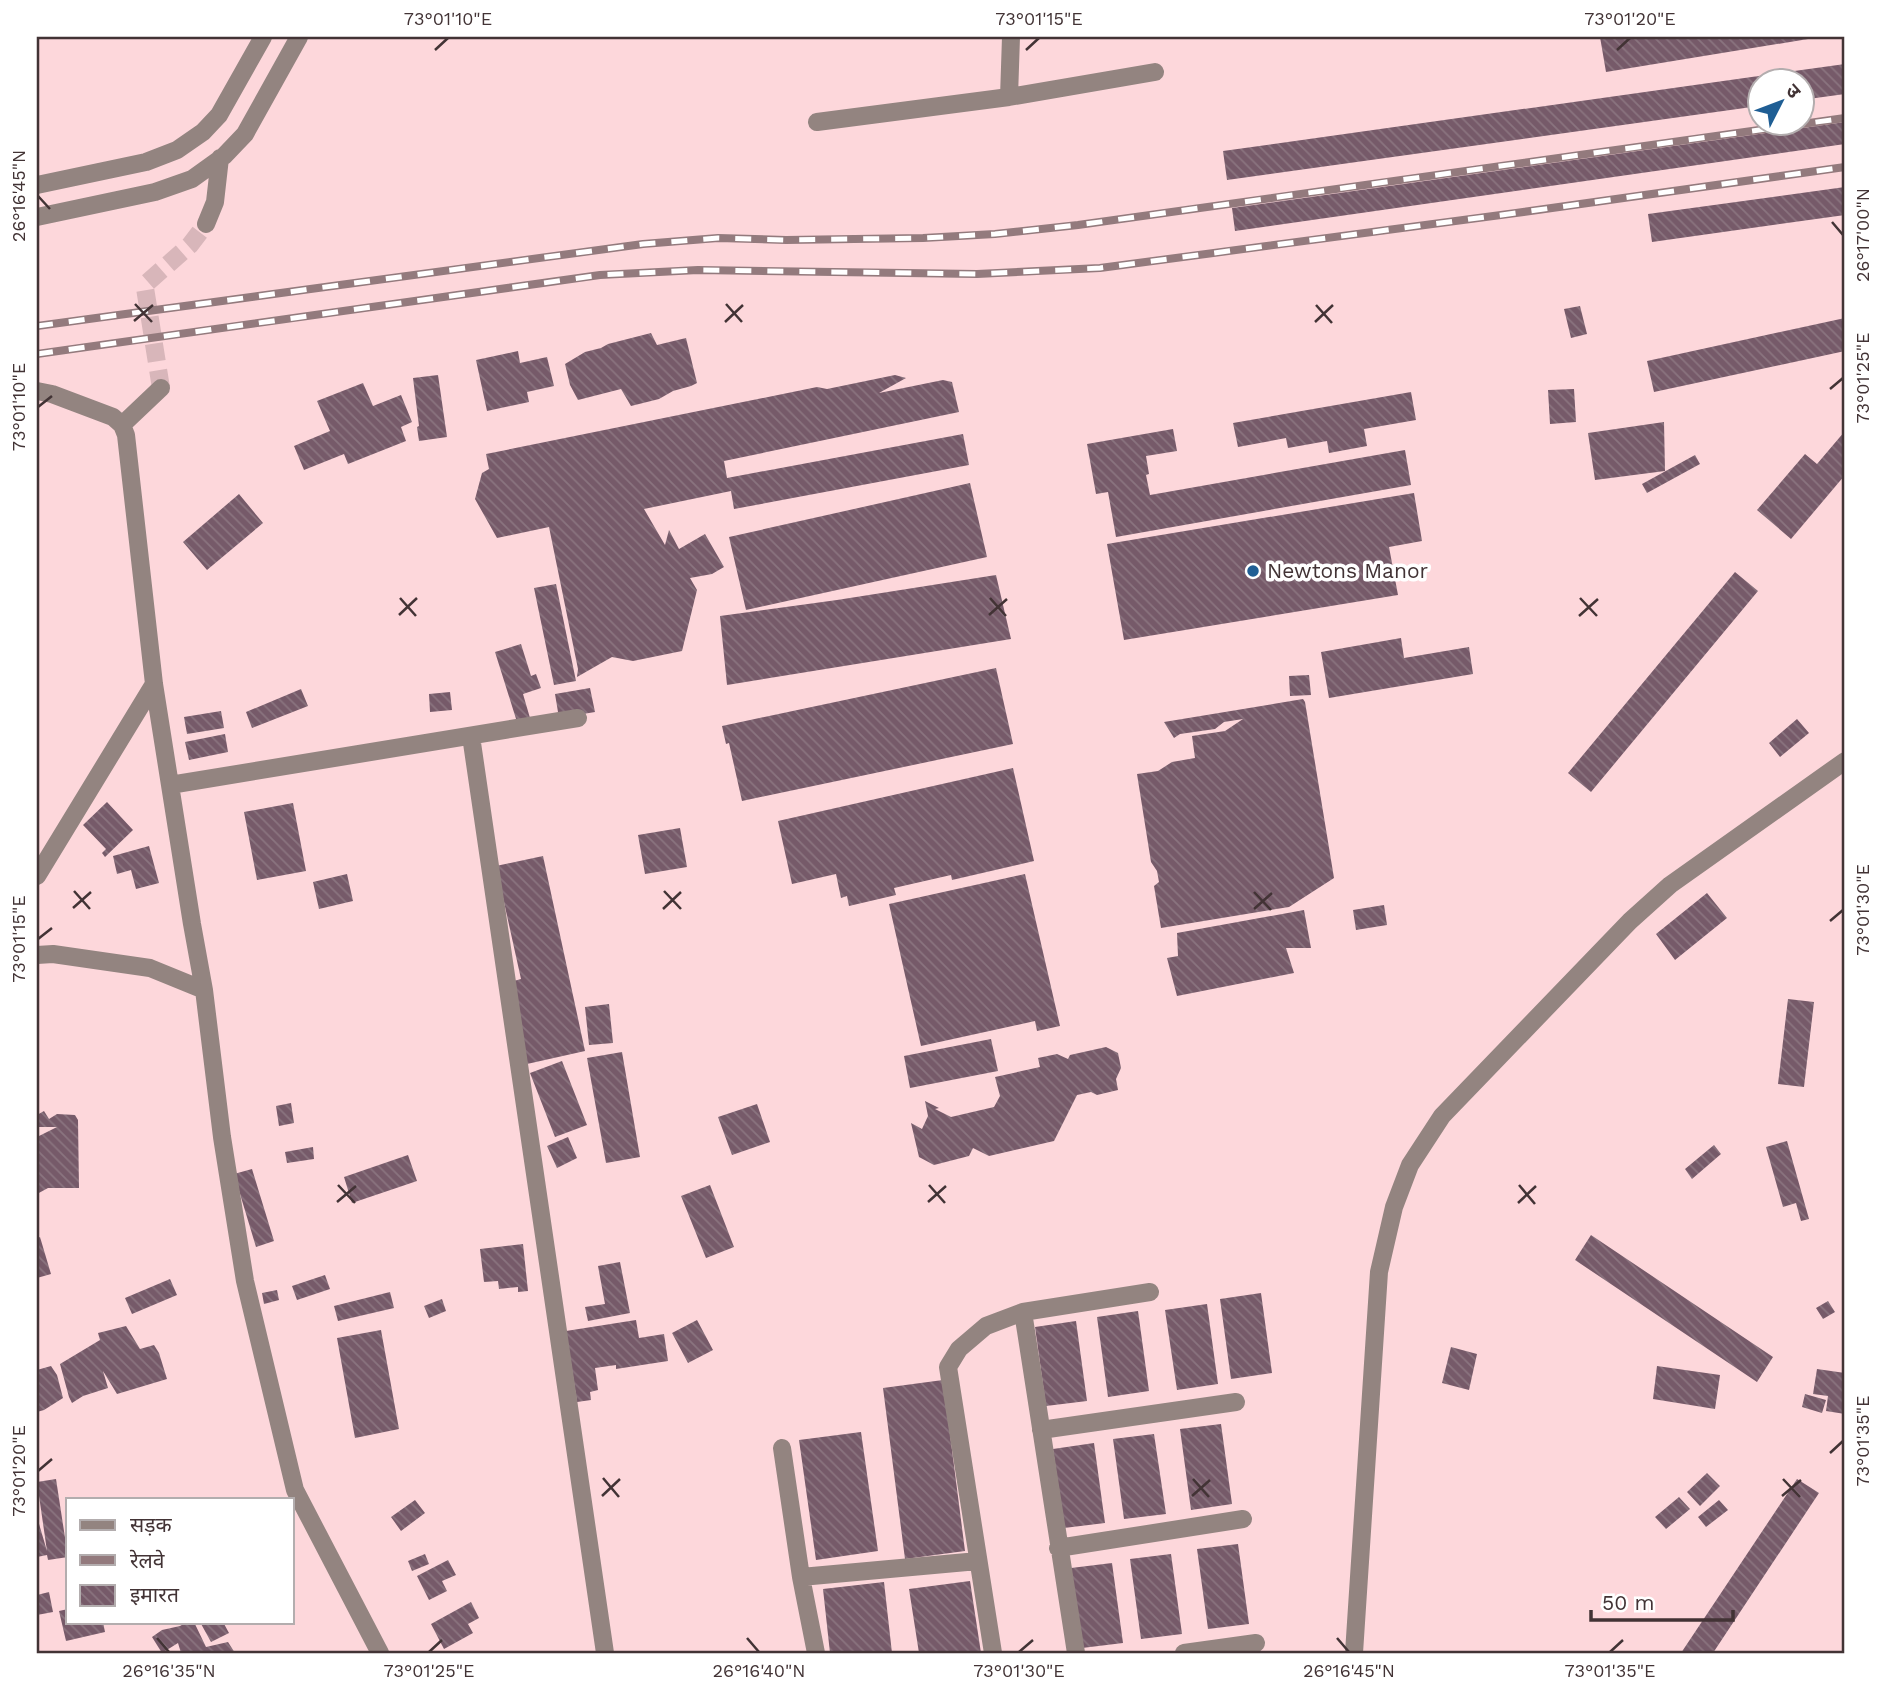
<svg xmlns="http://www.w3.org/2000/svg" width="1882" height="1690" font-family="'Work Sans','Noto Sans Devanagari',sans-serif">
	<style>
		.building { fill: url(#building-back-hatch) }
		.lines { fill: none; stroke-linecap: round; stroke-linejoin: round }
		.minor-tunnel { stroke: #d8b6ba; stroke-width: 18; stroke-dasharray: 18 9; stroke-linecap: butt }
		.minor { stroke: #938480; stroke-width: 18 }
		.rail-casing { stroke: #937a7d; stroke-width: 8 }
		.rail { stroke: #fff; stroke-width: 5; stroke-dasharray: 16; stroke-linecap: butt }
		.ticks { fill: none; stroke: #423335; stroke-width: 2.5 }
		.poi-dot { fill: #1f5e94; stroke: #fff; stroke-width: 2.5 }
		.labels { text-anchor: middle; stroke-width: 7; stroke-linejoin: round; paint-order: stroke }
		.poi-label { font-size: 21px; fill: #423335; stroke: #fff; text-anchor: start }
		.neatline { fill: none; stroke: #423335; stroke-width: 2.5 }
		.ticks-label { font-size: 18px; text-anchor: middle; fill: #423335 }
	</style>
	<defs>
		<pattern id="building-back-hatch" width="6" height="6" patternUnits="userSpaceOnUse" patternTransform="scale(1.75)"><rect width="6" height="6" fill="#765a69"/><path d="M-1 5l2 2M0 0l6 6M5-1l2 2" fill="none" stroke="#8a747f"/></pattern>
	</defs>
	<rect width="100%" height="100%" fill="#fdd7db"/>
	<path class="building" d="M1600,37H1814V38L1606,72Z
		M1845,64V94L1801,100V80H1759V106L1227,180L1223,151Z
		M1845,122V144L1235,231L1232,208Z
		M1845,187V215L1652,242L1648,214Z
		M1580,306L1587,334L1571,338L1564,309Z
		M1845,318V351L1654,392L1647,361Z
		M651,333L657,345L686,338L697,383L691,386L673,391L659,399L631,406L621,389L578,400L570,385L565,364L585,352L601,348L608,344Z
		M518,351L520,363L547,357L554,386L527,392L529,402L487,411L476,360Z
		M438,375L447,437L419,441L417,427L419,426L413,378Z
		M895,375L906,378L879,393L943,380L952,382L959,412L724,461L727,478L963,434L969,465L734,509L731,491L644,509L665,545L669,530L679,549L705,534L724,567L712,574L690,578L697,590L682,651L633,661L612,657L577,677L578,669L549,527L497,538L475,499L482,473L489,469L486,454L817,387L827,389Z
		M363,383L373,406L401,395L412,422L401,427L406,441L348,464L344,454L304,470L294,446L330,431L317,401Z
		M1574,389L1576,422L1550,424L1548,390Z
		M1411,392L1416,420L1364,429L1367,446L1329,453L1327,441L1288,448L1286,438L1238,447L1233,423Z
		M1664,422L1665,471L1595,480L1588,433Z
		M1173,429L1177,451L1146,456L1149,474L1146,475L1150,495L1405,450L1411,485L1116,537L1108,492L1096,494L1087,444Z
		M1845,431V475L1791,539L1757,510L1805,454L1817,464Z
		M1695,455L1700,464L1647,493L1642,484Z
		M970,483L987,557L746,610L729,537Z
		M1414,493L1422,541L1389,547L1398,595L1124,640L1107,544Z
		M239,494L263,523L207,570L183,542Z
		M1735,572L1758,591L1591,792L1568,773Z
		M996,575L1011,639L727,685L720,616L837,600Z
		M556,584L576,681L554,685L534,588Z
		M1401,638L1404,658L1469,647L1473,674L1329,698L1321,652Z
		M521,644L531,676L536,674L541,688L523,694L530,718L517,722L495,652Z
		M996,668L1013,744L742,801L729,743L726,744L722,726Z
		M1309,675L1311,695L1290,696L1289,676Z
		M590,688L595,712L559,718L555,694Z
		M301,689L308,706L252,728L246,712Z
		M450,692L452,710L430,712L429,694Z
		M1303,699L1305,702L1334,878L1289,907L1161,928L1154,886L1159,882L1157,871L1151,862L1137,774L1158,771L1172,762L1195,758L1192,736L1225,731L1243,719L1224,722L1215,729L1180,734L1174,738L1164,722Z
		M221,711L224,728L187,734L184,717Z
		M1797,719L1809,733L1780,757L1769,743Z
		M225,734L228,752L189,760L185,742Z
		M1013,768L1034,861L952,880L951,875L894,888L896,895L849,906L847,896L841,898L836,874L792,884L778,821Z
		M107,802L133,830L105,857L102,853L106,849L83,825Z
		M293,803L306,871L257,880L244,812Z
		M680,828L687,867L645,874L638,835Z
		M149,846L159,883L136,889L131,870L117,874L113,856Z
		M543,856L585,1051L527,1064L510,982L521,979L496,866Z
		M347,874L353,901L319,909L313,882Z
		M1025,874L1060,1026L1037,1031L1035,1021L921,1046L889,904Z
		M1707,893L1727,918L1675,960L1656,934Z
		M1384,905L1387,925L1356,930L1353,910Z
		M1304,910L1311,948H1286L1294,973L1177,996L1167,958L1178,956L1177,933Z
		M1788,999L1814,1002L1804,1087L1778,1084Z
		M609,1004L613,1043L589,1045L585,1007Z
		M991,1039L998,1071L910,1088L904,1056Z
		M1106,1047L1118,1053L1121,1068L1116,1079L1118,1090L1097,1095L1091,1092L1077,1095L1054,1141L989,1156L973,1148L969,1156L934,1165L919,1157L911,1123L922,1129L928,1116L925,1101L939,1108L935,1109L951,1117L994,1107L1000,1096L995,1077L1040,1067L1038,1058L1057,1054L1068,1059L1070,1055Z
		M622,1052L640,1157L606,1163L587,1058Z
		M562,1061L587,1125L555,1137L530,1073Z
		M291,1103L294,1123L279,1126L276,1106Z
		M757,1104L770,1142L732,1155L718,1117Z
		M44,1111L49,1119L57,1114L75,1115L78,1120L79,1188H48L37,1194V1160L39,1158L37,1137L57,1127H37V1115Z
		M568,1137L577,1158L557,1168L547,1146Z
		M1787,1141L1809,1219L1801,1221L1796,1203L1783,1207L1766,1147Z
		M1714,1145L1721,1154L1692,1179L1685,1169Z
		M313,1147L314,1159L287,1163L285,1152Z
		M408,1155L417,1181L352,1203L344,1177Z
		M252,1169L274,1241L256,1247L234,1174Z
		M710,1185L734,1247L706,1258L681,1196Z
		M1591,1235L1773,1357L1757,1382L1575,1260Z
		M40,1237L51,1274L37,1278V1238Z
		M523,1244L528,1291L518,1292V1287L499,1289L498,1281L484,1282L480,1249Z
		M620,1262L630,1313L588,1321L585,1307L605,1304L598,1266Z
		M325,1275L330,1289L297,1300L292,1286Z
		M170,1279L177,1295L132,1314L125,1298Z
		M277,1290L279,1300L264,1304L262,1293Z
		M390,1292L394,1308L338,1321L334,1306Z
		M1261,1293L1272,1373L1231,1379L1220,1299Z
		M442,1299L446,1311L429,1318L424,1306Z
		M1828,1301L1835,1312L1823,1319L1816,1308Z
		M1207,1304L1218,1384L1177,1390L1165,1310Z
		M1138,1311L1149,1391L1108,1397L1097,1317Z
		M636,1320L639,1338L664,1334L668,1361L616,1369V1365L595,1368L598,1390L590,1392L591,1400L577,1402L566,1331Z
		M697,1320L713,1350L688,1363L672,1333Z
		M1076,1321L1087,1401L1046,1406L1035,1327Z
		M126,1326L140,1349L154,1345L159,1353L167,1379L117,1394L103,1371L108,1388L83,1396L72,1403L69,1397L60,1364L100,1340L98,1333Z
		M381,1330L399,1429L355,1438L337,1338Z
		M1451,1347L1477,1354L1469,1390L1442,1383Z
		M51,1366L57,1375L63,1398L44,1410L37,1412V1370Z
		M1657,1366L1720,1375L1715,1409L1653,1399Z
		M1817,1369L1845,1373V1414L1826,1411L1828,1396L1813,1394Z
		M943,1380L965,1551L905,1559L883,1388Z
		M1805,1394L1826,1400L1822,1413L1802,1407Z
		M1221,1424L1232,1504L1191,1510L1180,1429Z
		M861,1432L878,1551L816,1560L799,1440Z
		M1154,1434L1166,1514L1124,1519L1113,1439Z
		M1094,1443L1105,1523L1064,1528L1053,1449Z
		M1707,1473L1720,1486L1700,1506L1687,1492Z
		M56,1479L68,1557L48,1560L47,1555L37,1557V1517L47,1551L37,1482Z
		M1797,1479L1819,1493L1713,1653H1681Z
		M1679,1497L1690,1509L1666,1529L1655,1517Z
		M415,1500L425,1513L401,1531L391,1517Z
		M1719,1500L1728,1510L1706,1527L1698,1517Z
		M1238,1544L1249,1624L1208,1629L1197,1549Z
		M425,1554L429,1564L412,1571L408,1561Z
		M1171,1554L1182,1634L1141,1639L1130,1559Z
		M448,1560L456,1575L442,1581L447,1591L429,1600L417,1576Z
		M1112,1563L1123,1643L1082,1648L1071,1568Z
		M970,1581L981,1653H919L909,1589Z
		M884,1582L892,1653H830L823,1589Z
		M49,1592L53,1612L37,1615V1595Z
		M471,1602L479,1618L468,1624L473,1633L444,1649L431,1624Z
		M68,1609V1622H103L105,1632L66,1641L59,1611Z
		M187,1622H194L206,1647L228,1642L235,1653H181L178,1643L162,1653L152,1637L162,1630L180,1626Z
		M200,1622H223L229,1633L211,1642Z"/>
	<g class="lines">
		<path class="minor-tunnel" d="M161,388L145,288L148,282L190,245L206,224"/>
		<path class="minor" d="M1009,97L1011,37
			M817,122L1009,97L1155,72
			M37,185L146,162L177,150L203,132L219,115L263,37
			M37,217L155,192L192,179L224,156L245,134L299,37
			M206,224L215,202L220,158
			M37,391L52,394L113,417L122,425L126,435L154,684L192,924L204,990L222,1137L245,1281L295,1490L380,1653
			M122,425L161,388
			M471,736L605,1653
			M170,785L578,718
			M37,876L154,684
			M37,955L53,954L150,968L204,990
			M1023,1312L1076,1653
			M1041,1430L1236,1402
			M782,1448L801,1577L816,1653
			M1058,1548L1243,1519
			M801,1577L978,1561
			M993,1653L948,1367L959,1349L986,1326L1023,1312L1150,1292
			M1184,1653L1256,1643
			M1354,1653L1379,1272L1394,1207L1410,1165L1442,1116L1630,921L1670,885L1845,761"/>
		<g class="rail-casing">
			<path id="rail" d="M37,326L643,244L718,238L786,240L923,238L995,234L1078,225L1845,118
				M37,354L600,275L698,270L977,274L1100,268L1516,213L1845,167"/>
		</g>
		<use href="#rail" class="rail"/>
	</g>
	<path class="ticks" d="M435,50L448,38M1026,50L1039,38M1617,50L1630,38M38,196L50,209M1832,222L1843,235M135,304L152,322M726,304L742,322M1316,305L1332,323M134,321L153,305M725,322L743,305M1315,322L1333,305M1830,389L1843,378M38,407L52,396M400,598L416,616M990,598L1006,616M1580,598L1597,616M399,615L417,598M989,615L1007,599M1579,616L1598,599M74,891L90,909M664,891L681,909M1254,892L1271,910M73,908L91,892M663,909L681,892M1254,909L1272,893M1830,921L1843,910M38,939L52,928M338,1185L355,1203M929,1185L945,1203M1519,1185L1535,1204M337,1202L356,1186M928,1202L946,1186M1518,1203L1536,1186M1830,1453L1843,1441M38,1471L52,1459M603,1478L619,1497M1193,1479L1209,1497M1783,1479L1800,1497M602,1496L620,1479M1192,1496L1210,1480M1782,1496L1801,1480M157,1638L169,1652M747,1638L759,1652M1337,1638L1349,1652M429,1652L442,1640M1019,1652L1033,1640M1610,1652L1623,1640"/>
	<circle class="poi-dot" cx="1253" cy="571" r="7"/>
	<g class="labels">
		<g class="poi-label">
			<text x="1267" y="578">Newtons Manor</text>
		</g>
	</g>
	<rect width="1882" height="1690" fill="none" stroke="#ffffff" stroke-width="77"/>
	<rect x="66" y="1498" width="228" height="126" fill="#ffffff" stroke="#b3adae" stroke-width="2"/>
	<rect x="80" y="1520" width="35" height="10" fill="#938480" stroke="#b3adae" stroke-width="2"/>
	<text x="130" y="1532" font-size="21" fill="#423335">सड़क</text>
	<rect x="80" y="1555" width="35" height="10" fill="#937a7d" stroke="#b3adae" stroke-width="2"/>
	<text x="130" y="1568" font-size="21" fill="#423335">रेलवे</text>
	<rect x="80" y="1585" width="35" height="21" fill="url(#building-back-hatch)" stroke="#b3adae" stroke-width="2"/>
	<text x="130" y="1602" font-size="21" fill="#423335">इमारत</text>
	<g transform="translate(1781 102) rotate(48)"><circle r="33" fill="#ffffff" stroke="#b3adae" stroke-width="2"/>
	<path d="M0-5L12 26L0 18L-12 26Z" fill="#1f5e94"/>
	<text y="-10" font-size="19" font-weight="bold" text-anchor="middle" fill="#423335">उ</text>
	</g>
	<path d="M1591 1610v10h142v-10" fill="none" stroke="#423335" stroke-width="3.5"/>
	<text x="1602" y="1610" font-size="21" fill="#423335" stroke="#ffffff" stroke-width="5" paint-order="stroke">50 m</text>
	<rect x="38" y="38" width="1805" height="1614" class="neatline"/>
	<g class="ticks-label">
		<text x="448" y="25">73°01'10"E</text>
		<text x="1039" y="25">73°01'15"E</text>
		<text x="1630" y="25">73°01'20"E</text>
		<text transform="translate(19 196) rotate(-90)" y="6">26°16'45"N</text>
		<text transform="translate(1863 235) rotate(-90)" y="6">26°17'00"N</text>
		<text transform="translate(1863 378) rotate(-90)" y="6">73°01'25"E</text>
		<text transform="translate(19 407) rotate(-90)" y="6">73°01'10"E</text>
		<text transform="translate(1863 910) rotate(-90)" y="6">73°01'30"E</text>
		<text transform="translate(19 939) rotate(-90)" y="6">73°01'15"E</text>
		<text transform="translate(1863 1441) rotate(-90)" y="6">73°01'35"E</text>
		<text transform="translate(19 1471) rotate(-90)" y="6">73°01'20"E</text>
		<text x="169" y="1677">26°16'35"N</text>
		<text x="429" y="1677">73°01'25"E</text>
		<text x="759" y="1677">26°16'40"N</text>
		<text x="1019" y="1677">73°01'30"E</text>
		<text x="1349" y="1677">26°16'45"N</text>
		<text x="1610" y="1677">73°01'35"E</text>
	</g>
</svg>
